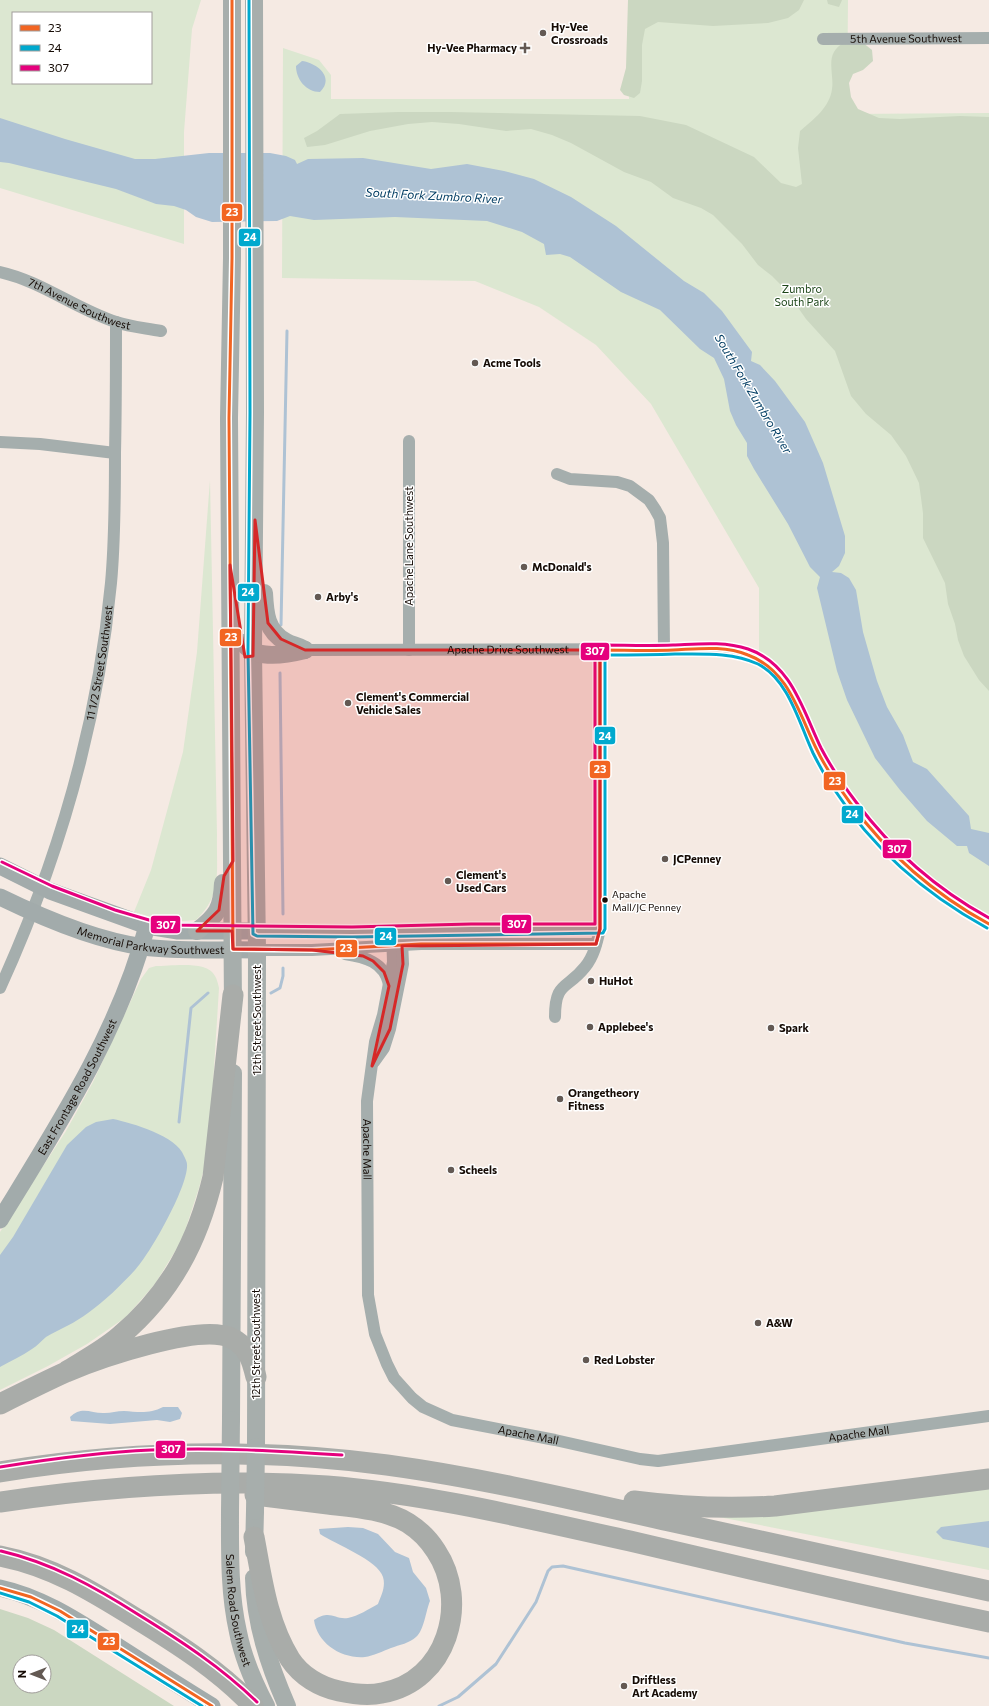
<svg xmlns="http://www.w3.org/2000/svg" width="989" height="1706" font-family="Commissioner,sans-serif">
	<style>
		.green { fill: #dce7d1; fill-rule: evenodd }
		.forest { fill: #cbd7c1; fill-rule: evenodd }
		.water { fill: #aec2d4 }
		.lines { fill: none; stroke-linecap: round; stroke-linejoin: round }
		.stream { stroke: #aec2d4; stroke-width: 3 }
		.street { stroke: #a5aead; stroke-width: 12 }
		.secondary { stroke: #a2abab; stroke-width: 17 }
		.primary { stroke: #a7aeac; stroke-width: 18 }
		.highway { stroke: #a9aca9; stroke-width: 21 }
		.primary-bridge { stroke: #a7aeac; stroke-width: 18 }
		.bus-1-casing { stroke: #fff; stroke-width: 6 }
		.bus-2-casing { stroke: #fff; stroke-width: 6 }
		.bus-3-casing { stroke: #fff; stroke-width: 6 }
		.bus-1 { stroke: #f26522; stroke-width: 3 }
		.bus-2 { stroke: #00a9ce; stroke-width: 3 }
		.bus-3 { stroke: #e5007d; stroke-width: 3 }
		.marked { fill: #d62828; fill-opacity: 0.2; stroke: #d62828; stroke-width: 3; stroke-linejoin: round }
		.poi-dot { fill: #635953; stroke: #fff; stroke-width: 1.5 }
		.bus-dot { fill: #150b05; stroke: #fff; stroke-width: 1.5 }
		.labels { text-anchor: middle; stroke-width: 3; stroke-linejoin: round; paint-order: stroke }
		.bus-label { font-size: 10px; fill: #150b05; stroke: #fff; text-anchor: start }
		.poi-label { font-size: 11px; font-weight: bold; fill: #150b05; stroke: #fff; text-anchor: start }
		.street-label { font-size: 11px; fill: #150b05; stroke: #fff }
		.park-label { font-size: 11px; fill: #1d4619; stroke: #fff }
		.water-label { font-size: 12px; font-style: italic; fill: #003c62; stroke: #fff }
		.line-badge { stroke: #fff; stroke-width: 1.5 }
		.badge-label { font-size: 11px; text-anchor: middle; font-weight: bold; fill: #fff }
	</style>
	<rect width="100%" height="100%" fill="#f5eae3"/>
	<path class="green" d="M0,0H201L192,29L184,132V244L0,188ZM13,13H151V83H13Z
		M630,0H848L847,114L989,113V924L942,895L859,816L791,694L759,660V588L651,404L596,345L539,307L475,281L282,278L283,48L319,60L331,75V99H629Z
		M210,480L217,835C216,869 223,895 196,920L168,922L134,912L151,870L183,752L197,652Z
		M156,966C171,966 208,960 215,976C217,979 218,984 219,988L209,1149L199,1188L182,1240L155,1284L126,1317L87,1344L48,1366L0,1390V1232L66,1131L93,1082L141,979L149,968Z
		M989,1486V1570L719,1517Z"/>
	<path class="forest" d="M628,0H804L799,10L788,18L768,23L713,26L658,22L645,29L642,45V81L640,93L634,98L624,95L620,90L626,68Z
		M827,0H842L839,7L828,4Z
		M862,42L872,50L873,61L863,70L853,74L849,83L851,97L858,109L879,118L900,119L960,116L989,117V691L979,680L964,656L958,640L955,624L948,604L945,583L923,538V513L919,483L906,456L891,435L866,414L851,396L835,351L806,319L785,289L772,276L758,265L742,244L713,215L701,208L673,198L651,182L624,172L571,143L552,135L531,129L506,131L459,124L432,122L408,124L370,131L325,145L307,147L304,138L317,131L340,114L398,112H451L640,116L686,125L754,157L781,183L796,187L802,184L798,148L800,131C813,120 830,107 832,89C834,78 828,62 834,52C836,48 840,45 843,43Z
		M0,1609L28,1618L54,1630L174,1706H0ZM20,1662H44V1686H20Z"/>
	<path class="water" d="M302,61C317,63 335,77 320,92C306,92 296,79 296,66Z
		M0,118L65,139L135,159H155L209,153H270L286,156L295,160L297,164L308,159L363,158L431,169L467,164L504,171L534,179L571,197L616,226L684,281L704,293L722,311L752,352L751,361L760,365L775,381L805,422L823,463L845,536V553L839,566L832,572L841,573L849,578L856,590L863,632L877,681L887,707L903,735L913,762L927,769L969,816L971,829L989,833V866L969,853L967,846H957L927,821L900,790L875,758L847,700L837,671L817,588L820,577L810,567L788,524L754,469L747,456V443L736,425L730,411L724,379L714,358L700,349L660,310L621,292L570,257L560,254L546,255L544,244L522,232L487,221L395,217L314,220L290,216L277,221L212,222L196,217L186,210L174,206L156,204L116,189L9,163L0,162Z
		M113,1119C132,1123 177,1136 184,1156C185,1158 187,1162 187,1164C189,1185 150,1254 135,1270C121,1285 105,1301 88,1313C75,1323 60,1329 46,1337C41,1341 37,1346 32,1349C22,1356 10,1361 0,1367V1255L13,1237L67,1145L86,1127L96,1122Z
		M163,1407H178L182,1413L180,1419L170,1422L157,1420L110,1424L71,1421L70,1417C82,1405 92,1414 105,1413C111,1413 117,1411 124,1411C138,1412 150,1414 163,1407Z
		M989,1521V1548L943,1539L936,1532L941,1527Z
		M348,1527L363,1528L378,1534L395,1552L409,1558L413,1572L426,1588L430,1601C426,1610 424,1631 416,1637C410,1643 399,1645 391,1648C383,1651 373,1656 365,1657C341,1659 317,1643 314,1620C331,1609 334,1620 348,1618C358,1616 369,1609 378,1604C381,1596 386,1587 383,1577C378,1560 335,1544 320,1534L319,1529Z"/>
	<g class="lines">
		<path class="stream" d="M281,625L287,331
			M280,673L283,914
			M271,993L280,988L283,976V968
			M179,1122L191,1008L208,993
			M439,1706L458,1697L496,1664L536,1602L548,1571L552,1567L563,1566L905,1643L989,1658"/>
		<g class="street">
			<path id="s1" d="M823,39L989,38"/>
			<path id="s2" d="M0,272C41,281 76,309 116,322C130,327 146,328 161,331"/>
			<path d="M0,442L40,444L115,453"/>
			<path d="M557,474L570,479L617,482L630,486L649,500L655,509L660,518L663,543L664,650"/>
			<path id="s3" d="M305,650L709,649C733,650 758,654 776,671C795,690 809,735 822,760C859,829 920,889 989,924"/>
			<path d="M409,650V441"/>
			<path d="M257,931L352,932L471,929H600"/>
			<path id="s4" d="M392,931L393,962L383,1015L375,1042L367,1101L368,1295L375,1334L387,1364L394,1378L412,1398L423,1407L452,1420L555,1440L640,1459L658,1461L989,1416"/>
			<path d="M257,950H312L421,944H596"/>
			<path d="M345,954C365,957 384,962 389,984"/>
			<path id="s5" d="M0,988C58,861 98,723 111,583C115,540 115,496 115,453C116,409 116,366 116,322"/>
			<path d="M555,1017C555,981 567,990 585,967C594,956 597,942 600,929V650"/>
			<path d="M374,1062L384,1048L390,1029L403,964L402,940"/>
		</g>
		<g class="secondary">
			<path d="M0,866L50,891L147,926L178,931H257"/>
			<path id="s6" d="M0,897C41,917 98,941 144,947C181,952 219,949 257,950"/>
			<path id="s7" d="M0,1220C57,1127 119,1032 147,926"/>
			<path d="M0,1588C42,1597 79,1622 114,1644C147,1665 179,1686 212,1706"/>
		</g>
		<g class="primary">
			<path d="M232,0V258L229,418L233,1009"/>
			<path d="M254,0L255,412L253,651L257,950L256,1447"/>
			<path d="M264,593C265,613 266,631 286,642C293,646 297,645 305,650"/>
			<path d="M244,643C255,661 289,654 305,650"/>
			<path d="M197,931C217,916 222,908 223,883"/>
			<path d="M231,1420L233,1073"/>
			<path id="s8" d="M230,1511C230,1552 229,1592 238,1632C243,1658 254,1683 266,1706"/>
			<path d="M254,1552L255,1511"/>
			<path d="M254,1578C255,1623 269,1665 287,1706"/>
		</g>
		<path class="highway" d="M67,1371C85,1360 104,1350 120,1336C171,1293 198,1241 213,1177L233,995
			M0,1404C22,1393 44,1382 66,1372C99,1358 200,1323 231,1338C248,1346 252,1360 256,1377
			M0,1472C127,1451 259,1448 387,1465C482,1478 575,1500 669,1521C776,1544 882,1568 989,1591
			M634,1501C681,1507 728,1509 775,1506L989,1479
			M0,1502C109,1486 217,1478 327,1486C429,1494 530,1519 630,1541C749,1569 869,1597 989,1622
			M254,1537C262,1579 267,1622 290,1659C301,1676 320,1687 339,1691C353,1694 368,1696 382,1693C447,1682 470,1602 436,1551C429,1540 419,1530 408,1523C385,1509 354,1507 328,1504C304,1501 280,1498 255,1495
			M0,1556C52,1566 92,1591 137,1619C178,1644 220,1671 253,1706"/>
		<path class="primary-bridge" d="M230,1511L231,1420
			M255,1511L256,1447"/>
		<g class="bus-1-casing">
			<path id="bus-1" d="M232,0V258L229,418L233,949L312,950L421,944H596L600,929V650C624,650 649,651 673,650C697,649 724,645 748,655C789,670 799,714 817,750C826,769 838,786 851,804C888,854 934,894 989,924
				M0,1588L31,1597L60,1611L212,1706"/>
		</g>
		<g class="bus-2-casing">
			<path id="bus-2" d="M249,0L250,412L248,651L253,934L257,936L352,937L603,933L605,929V655C628,655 651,655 675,654C702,654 732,652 758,664C789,680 799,723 813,753C819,765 826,778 834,789C873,849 925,894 987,928
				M0,1593L29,1602L57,1616L202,1706"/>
		</g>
		<g class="bus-3-casing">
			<path id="bus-3" d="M2,862L52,886L115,910L166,925L352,927L471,924H595V648L600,645C624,645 649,646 673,645C698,644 724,641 748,649C792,664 803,711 821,748C831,767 843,785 856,802C892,850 936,889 989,918
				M0,1467C50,1459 100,1452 151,1450C215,1447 279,1451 342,1455
				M1,1551C52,1563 95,1587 139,1615C181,1641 221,1667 257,1702"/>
		</g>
		<use href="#bus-1" class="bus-1"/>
		<use href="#bus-2" class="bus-2"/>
		<use href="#bus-3" class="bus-3"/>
	</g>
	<path class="marked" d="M255,520L268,623L281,639L305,650H600V929L596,944L402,946L403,964L390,1029L372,1066L389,986L384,972L373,961L363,956L312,950L233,949L232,931H197L219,910L224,876L233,861L230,565L245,657L253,656Z"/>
	<g class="poi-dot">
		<circle cx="543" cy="33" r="4"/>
		<path d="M523 42h4v4h4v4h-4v4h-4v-4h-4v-4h4z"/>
		<circle cx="475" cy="363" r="4"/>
		<circle cx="524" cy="567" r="4"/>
		<circle cx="318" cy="597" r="4"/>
		<circle cx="348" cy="703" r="4"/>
		<circle cx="665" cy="859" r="4"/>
		<circle cx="448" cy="881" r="4"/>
		<circle cx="591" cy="981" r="4"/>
		<circle cx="590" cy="1027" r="4"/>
		<circle cx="771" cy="1028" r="4"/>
		<circle cx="560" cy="1099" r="4"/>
		<circle cx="451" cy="1170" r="4"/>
		<circle cx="758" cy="1323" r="4"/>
		<circle cx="586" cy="1360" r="4"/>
		<circle cx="624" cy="1686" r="4"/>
	</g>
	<circle class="bus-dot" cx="605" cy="900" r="3.5"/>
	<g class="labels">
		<g class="bus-label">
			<text x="612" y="898">Apache<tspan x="612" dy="13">Mall/JC Penney</tspan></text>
		</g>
		<g class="poi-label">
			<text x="551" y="31">Hy-Vee<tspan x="551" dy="13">Crossroads</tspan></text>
			<text x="517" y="52" text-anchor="end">Hy-Vee Pharmacy</text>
			<text x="483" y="367">Acme Tools</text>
			<text x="532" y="571">McDonald's</text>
			<text x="326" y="601">Arby's</text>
			<text x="356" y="701">Clement's Commercial<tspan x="356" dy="13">Vehicle Sales</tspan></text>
			<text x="673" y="863">JCPenney</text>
			<text x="456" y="879">Clement's<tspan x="456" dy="13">Used Cars</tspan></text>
			<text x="599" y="985">HuHot</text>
			<text x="598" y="1031">Applebee's</text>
			<text x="779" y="1032">Spark</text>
			<text x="568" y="1097">Orangetheory<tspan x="568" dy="13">Fitness</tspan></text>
			<text x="459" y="1174">Scheels</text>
			<text x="766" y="1327">A&amp;W</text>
			<text x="594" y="1364">Red Lobster</text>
			<text x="632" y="1684">Driftless<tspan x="632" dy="13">Art Academy</tspan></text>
		</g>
		<g class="street-label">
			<text dy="4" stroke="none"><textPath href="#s1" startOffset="83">5th Avenue Southwest</textPath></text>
			<text dy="4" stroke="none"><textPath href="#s2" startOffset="86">7th Avenue Southwest</textPath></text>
			<text transform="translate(409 546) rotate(-90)" y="4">Apache Lane Southwest</text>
			<text dy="4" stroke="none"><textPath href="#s3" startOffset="203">Apache Drive Southwest</textPath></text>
			<text dy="4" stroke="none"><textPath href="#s5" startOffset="341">11 1/2 Street Southwest</textPath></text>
			<text dy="4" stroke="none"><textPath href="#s6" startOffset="159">Memorial Parkway Southwest</textPath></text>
			<text transform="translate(257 1020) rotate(-90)" y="4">12th Street Southwest</text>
			<text dy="4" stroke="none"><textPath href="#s7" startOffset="154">East Frontage Road Southwest</textPath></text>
			<text dy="4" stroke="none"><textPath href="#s4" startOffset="221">Apache Mall</textPath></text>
			<text transform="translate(256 1344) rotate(-90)" y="4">12th Street Southwest</text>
			<text dy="4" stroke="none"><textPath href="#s4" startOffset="940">Apache Mall</textPath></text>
			<text dy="4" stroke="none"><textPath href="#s4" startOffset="605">Apache Mall</textPath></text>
			<text dy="4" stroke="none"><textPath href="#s8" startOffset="100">Salem Road Southwest</textPath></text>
		</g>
		<g class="park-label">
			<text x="802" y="293">Zumbro<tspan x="802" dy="13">South Park</tspan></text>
		</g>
		<g class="water-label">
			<text transform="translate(434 196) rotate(3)" y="4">South Fork Zumbro River</text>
			<text transform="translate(753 394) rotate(59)" y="4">South Fork Zumbro River</text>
		</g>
	</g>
	<g class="line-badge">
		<rect x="221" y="203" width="22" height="19" rx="4" fill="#f26522"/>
		<rect x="238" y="228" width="23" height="19" rx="4" fill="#00a9ce"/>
		<rect x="237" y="583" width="23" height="19" rx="4" fill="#00a9ce"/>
		<rect x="219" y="628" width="23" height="19" rx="4" fill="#f26522"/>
		<rect x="580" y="642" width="30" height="19" rx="4" fill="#e5007d"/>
		<rect x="594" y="726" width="22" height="19" rx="4" fill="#00a9ce"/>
		<rect x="589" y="760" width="22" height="19" rx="4" fill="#f26522"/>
		<rect x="823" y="771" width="23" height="20" rx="4" fill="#f26522"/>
		<rect x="841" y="805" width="23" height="19" rx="4" fill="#00a9ce"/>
		<rect x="882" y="839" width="30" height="20" rx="4" fill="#e5007d"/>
		<rect x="501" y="914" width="31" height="20" rx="4" fill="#e5007d"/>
		<rect x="150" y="915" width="31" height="19" rx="4" fill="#e5007d"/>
		<rect x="374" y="927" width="23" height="19" rx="4" fill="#00a9ce"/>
		<rect x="335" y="939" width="23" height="19" rx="4" fill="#f26522"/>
		<rect x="155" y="1440" width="31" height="19" rx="4" fill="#e5007d"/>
		<rect x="66" y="1619" width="23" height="20" rx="4" fill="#00a9ce"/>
		<rect x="97" y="1632" width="23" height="19" rx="4" fill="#f26522"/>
	</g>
	<g class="badge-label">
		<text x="232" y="216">23</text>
		<text x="250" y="241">24</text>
		<text x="248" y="596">24</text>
		<text x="231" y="641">23</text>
		<text x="595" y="655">307</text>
		<text x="605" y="740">24</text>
		<text x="600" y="773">23</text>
		<text x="835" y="785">23</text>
		<text x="852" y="818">24</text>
		<text x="897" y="853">307</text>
		<text x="517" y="928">307</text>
		<text x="166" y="929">307</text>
		<text x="386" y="940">24</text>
		<text x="346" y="952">23</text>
		<text x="171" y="1453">307</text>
		<text x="78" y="1633">24</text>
		<text x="109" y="1645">23</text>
	</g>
	<rect x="12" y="12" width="140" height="72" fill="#ffffff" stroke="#a19d9b"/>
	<rect x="20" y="25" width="20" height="6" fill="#f26522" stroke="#a19d9b"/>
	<text x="48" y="32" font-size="12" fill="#150b05">23</text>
	<rect x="20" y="45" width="20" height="6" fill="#00a9ce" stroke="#a19d9b"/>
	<text x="48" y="52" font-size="12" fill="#150b05">24</text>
	<rect x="20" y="65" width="20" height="6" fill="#e5007d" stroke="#a19d9b"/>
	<text x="48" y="72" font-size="12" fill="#150b05">307</text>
	<g transform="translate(32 1674) rotate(270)"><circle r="19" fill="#ffffff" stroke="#a19d9b"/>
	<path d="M0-3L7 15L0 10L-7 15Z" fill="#635953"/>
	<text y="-6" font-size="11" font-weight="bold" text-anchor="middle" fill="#150b05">N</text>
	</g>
</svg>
